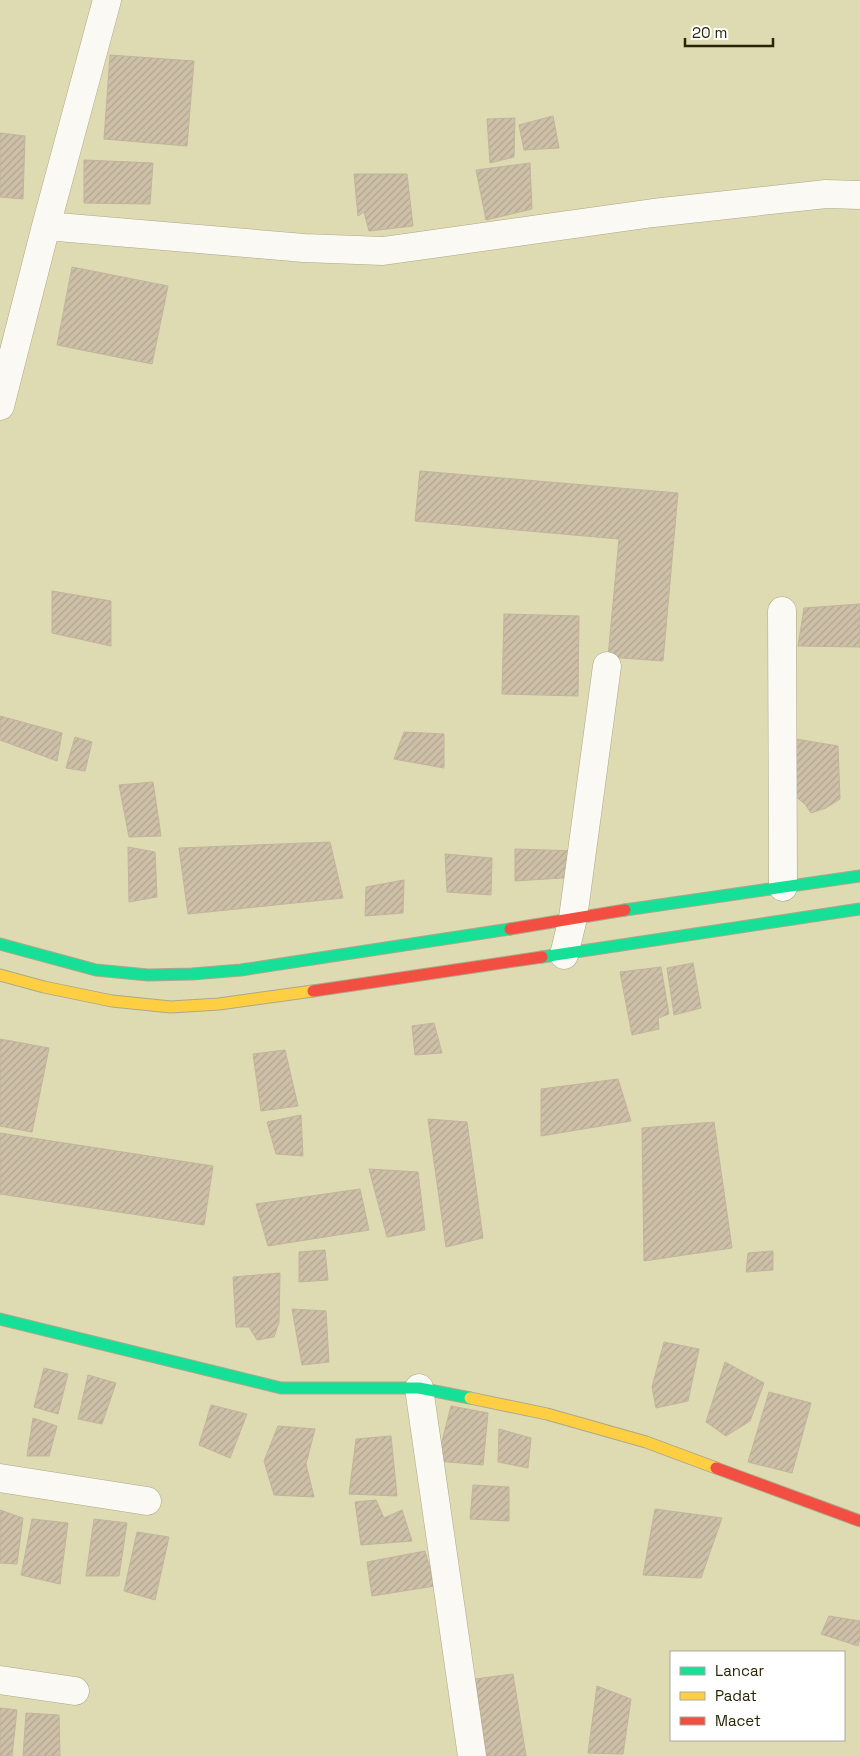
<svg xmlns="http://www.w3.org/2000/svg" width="860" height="1756" font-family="'Space Grotesk',sans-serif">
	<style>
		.building { fill: url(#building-hatch); stroke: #c2b49c }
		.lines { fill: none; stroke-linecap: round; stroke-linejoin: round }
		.street-casing { stroke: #aba888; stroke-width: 29 }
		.fast-casing { stroke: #aba888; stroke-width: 13 }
		.slow-casing { stroke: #aba888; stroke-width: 13 }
		.jam-casing { stroke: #aba888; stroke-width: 13 }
		.street { stroke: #faf9f3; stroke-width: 28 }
		.fast { stroke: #16e098; stroke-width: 11 }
		.slow { stroke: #ffcf43; stroke-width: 11 }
		.jam { stroke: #f24e42; stroke-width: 11 }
	</style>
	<defs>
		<pattern id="building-hatch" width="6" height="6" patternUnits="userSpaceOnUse" patternTransform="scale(1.25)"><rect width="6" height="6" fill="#cec0a8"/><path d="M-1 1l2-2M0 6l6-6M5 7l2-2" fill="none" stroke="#b1a58f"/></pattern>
	</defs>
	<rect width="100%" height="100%" fill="#dedab1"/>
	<path class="building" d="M110,55L194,61L187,146L104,139Z
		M553,116L559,148L524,150L519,125Z
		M515,118L514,157L490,163L487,119Z
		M0,133L25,136L23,199L0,197Z
		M84,160L153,163L150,204L84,203Z
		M530,163L532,209L486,220L476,170Z
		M354,174H407L413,226L369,231L364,212L358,216Z
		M72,267L168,286L152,364L57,345Z
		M420,471L678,493L663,661L608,657L619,539L415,521Z
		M52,591L111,601V646L52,633Z
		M860,604V647L798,646L804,608Z
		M504,614L579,616L578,696L502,694Z
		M0,716L62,733L57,761L0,740Z
		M404,732L444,734V768L394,759Z
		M75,737L92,742L85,771L66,768Z
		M796,739L838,746L840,799L826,808L811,813L805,804L791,793Z
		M153,782L161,836L129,837L119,785Z
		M330,842L343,898L188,914L179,848Z
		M128,847L155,852L157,897L129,902Z
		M515,849L576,851L577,877L515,881Z
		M445,854L492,858L491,895L447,892Z
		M404,880L403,913L365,916L366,887Z
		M693,963L701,1008L674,1015L667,968Z
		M661,967L669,1014L658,1018L659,1029L632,1035L620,972Z
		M434,1023L442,1053L415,1055L412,1026Z
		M0,1039L49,1048L32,1132L0,1126Z
		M285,1050L298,1106L261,1111L253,1054Z
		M618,1079L631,1121L541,1136V1089Z
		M301,1115L303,1156L276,1154L267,1122Z
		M428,1119L467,1122L483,1238L446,1247Z
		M714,1122L732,1248L644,1261L642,1128Z
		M0,1133L213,1166L204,1225L0,1194Z
		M369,1169L418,1172L425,1230L387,1237Z
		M360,1189L369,1230L268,1246L256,1204Z
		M325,1250L328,1280L299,1282V1252Z
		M773,1251V1270L746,1272L748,1253Z
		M280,1273L279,1322L274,1337L257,1340L249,1327H236L233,1277Z
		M292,1309L326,1311L329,1362L302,1365Z
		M664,1342L699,1349L688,1401L656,1408L652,1387Z
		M725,1362L764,1383L750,1421L726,1436L706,1422Z
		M44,1368L68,1374L58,1414L34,1407Z
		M88,1375L116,1383L102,1424L78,1419Z
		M769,1392L811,1403L792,1473L748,1462Z
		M211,1405L247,1414L230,1458L199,1445Z
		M451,1406L488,1413L483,1465L437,1461Z
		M33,1418L57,1426L49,1456H27Z
		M278,1426L315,1429L306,1464L314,1497L274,1495L264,1461Z
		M499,1429L531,1438L528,1468L498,1462Z
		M391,1436L397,1496L349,1494L356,1439Z
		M473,1485L509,1487V1521L470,1519Z
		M376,1500L384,1518L402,1510L412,1541L361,1545L355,1502Z
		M655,1509L722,1518L701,1578L643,1575Z
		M0,1510L23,1518L17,1564L0,1563Z
		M32,1519L68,1523L60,1584L21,1575Z
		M94,1519L127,1523L119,1576H86Z
		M137,1532L169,1537L155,1600L124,1591Z
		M425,1551L435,1586L372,1596L367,1562Z
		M829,1616L860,1621V1638L858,1646L821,1634Z
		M513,1674L526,1756H487L475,1679Z
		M597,1686L631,1699L623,1754L588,1753Z
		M0,1708L17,1710L12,1756H0Z
		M26,1713L59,1715L60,1756H23Z"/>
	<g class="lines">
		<g class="street-casing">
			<path id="street" d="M46,226L304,248L383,251L653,213L826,194L860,195
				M0,406L46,226L107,0
				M782,611L783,887
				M564,955L573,918L607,666
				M419,1388L472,1756
				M0,1478L147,1501
				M0,1680L75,1691"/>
		</g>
		<g class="fast-casing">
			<path id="fast" d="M625,910L860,876
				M0,944L96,970L148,975L192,974L241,970L510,929
				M542,957L860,909
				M0,1319L281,1388H419L470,1398"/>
		</g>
		<g class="slow-casing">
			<path id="slow" d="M0,975L44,987L112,1001L171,1007L219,1004L313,991
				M470,1398L547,1414L646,1442L716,1468"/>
		</g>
		<g class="jam-casing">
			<path id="jam" d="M510,929L625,910
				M313,991L542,957
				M716,1468L860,1521"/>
		</g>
		<use href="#street" class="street"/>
		<use href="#fast" class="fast"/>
		<use href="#slow" class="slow"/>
		<use href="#jam" class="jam"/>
	</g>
	<rect x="670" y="1651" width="175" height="90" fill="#ffffff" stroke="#a9a89b"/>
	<rect x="680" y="1667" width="25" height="8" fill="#16e098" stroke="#a9a89b"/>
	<text x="715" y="1676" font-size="15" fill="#282506">Lancar</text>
	<rect x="680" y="1692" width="25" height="8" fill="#ffcf43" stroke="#a9a89b"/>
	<text x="715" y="1701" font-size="15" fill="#282506">Padat</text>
	<rect x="680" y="1717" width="25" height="8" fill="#f24e42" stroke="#a9a89b"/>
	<text x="715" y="1726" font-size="15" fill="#282506">Macet</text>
	<path d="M685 38v8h88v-8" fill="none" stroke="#282506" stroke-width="2.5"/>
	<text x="692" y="38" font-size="15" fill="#282506" stroke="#ffffff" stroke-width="4" paint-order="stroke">20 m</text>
</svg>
